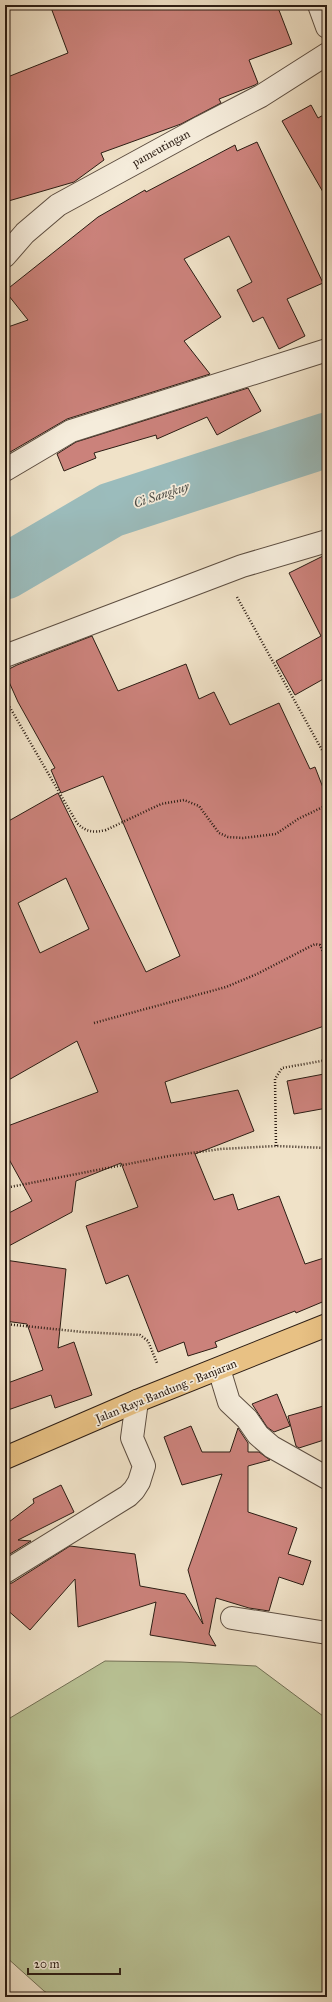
<svg xmlns="http://www.w3.org/2000/svg" width="332" height="2002" font-family="'IM FELL Great Primer',serif">
	<style>
		.green { fill: #b9c396; stroke: #727055 }
		.lines { fill: none; stroke-linecap: round; stroke-linejoin: round }
		.river { stroke: #9bbcbc; stroke-width: 55 }
		.building { fill: #cb827b; stroke: #2c1d14; fill-rule: evenodd }
		.minor-casing { stroke: #5d4e41; stroke-width: 24 }
		.major-casing { stroke: #2c1d14; stroke-width: 24 }
		.path { stroke: #2c1d14; stroke-width: 2.5; stroke-dasharray: 1 2; stroke-linecap: butt }
		.minor { stroke: #f5ecdb; stroke-width: 22 }
		.major { stroke: #e8c184; stroke-width: 22 }
		.labels { text-anchor: middle; stroke-width: 3.5; stroke-linejoin: round; paint-order: stroke }
		.street-label { font-size: 12px; fill: #2c1d14; stroke: #f5ecdb }
		.water-label { font-size: 13px; font-style: italic; fill: #4d4d46; stroke: #f5ecdb }
	</style>
	<rect width="100%" height="100%" fill="#f0e2c8"/>
	<filter id="stains"><feTurbulence type="fractalNoise" baseFrequency=".005" numOctaves="4"/><feColorMatrix values="0 0 0 0 .2 0 0 0 0 .09 0 0 0 0 .02 0 0 0 .5 -.17"/></filter>
	<radialGradient id="worn" r=".72"><stop offset=".6" stop-color="#630" stop-opacity="0"/><stop offset="1" stop-color="#630" stop-opacity=".3"/></radialGradient>
	<path class="green" d="M105,1661L181,1662L256,1666L327,1719V1997H54L44,1991L5,1956V1728L10,1718Z"/>
	<g class="lines">
		<path class="river" d="M5,572L111,510L327,440"/>
	</g>
	<path class="building" d="M50,5H277L292,44L249,60L258,83L255,85L219,99L221,103L181,124L101,153L104,160L74,182L5,202V78L68,53Z
		M311,105L318,118L327,113V199L282,121Z
		M257,142L323,283L287,299L305,336L279,349L263,317L253,322L237,290L252,282L229,236L184,259L221,317L184,341L210,374L67,419L5,455V328L28,320L5,291L98,217L145,190L146,192L235,145L237,151Z
		M248,388L261,411L217,435L207,417L157,439L156,435L94,453L96,458L64,471L57,454L76,442Z
		M327,554V677L295,695L276,661L321,636L289,573Z
		M92,636L118,691L186,664L199,699L214,692L230,725L279,703L310,769L315,767L327,798V1025L165,1082L171,1103L238,1090L254,1131L195,1154L214,1200L233,1194L238,1210L279,1196L305,1264L327,1257V1300L296,1313L295,1311L215,1342L217,1347L188,1356L184,1342L158,1352L128,1275L106,1284L86,1226L138,1207L121,1163L76,1181L72,1212L5,1248V1215L32,1201L5,1152V1127L98,1092L77,1041L5,1082V823L58,793L146,972L180,956L103,776L61,793L51,770L55,768L18,702L5,673V671L17,665ZM66,878L89,929L40,953L18,903Z
		M324,1074L327,1093V1108L294,1114L287,1081Z
		M5,1260L66,1269L58,1348L74,1342L92,1395L55,1408L51,1395L5,1411V1384L43,1370L27,1324L5,1321Z
		M277,1394L290,1426L274,1432L267,1427L252,1404Z
		M327,1405V1439L299,1448L296,1446L288,1416Z
		M191,1426L202,1452H230L238,1428L248,1443V1452H259L270,1460L248,1466V1512L297,1528L288,1554L311,1561L303,1585L279,1577L269,1611L249,1608L216,1598L209,1634L216,1646L150,1635L156,1602L78,1627L75,1579L30,1630L5,1608V1584L12,1583L70,1546L135,1554L140,1586L185,1594L203,1624L188,1570L222,1474L182,1485L164,1437Z
		M61,1485L74,1512L18,1540L31,1541L5,1557V1525L34,1503L33,1499Z"/>
	<g class="lines">
		<g class="minor-casing">
			<path id="minor" d="M319,5L327,27
				M5,256L25,233L58,205L201,127L261,96L327,54
				M5,470L71,431L327,350
				M5,656L242,566L327,541
				M219,1369L229,1402L247,1419L258,1435L272,1447L327,1478
				M5,1572L128,1496L134,1490L139,1482L144,1466L132,1438L137,1401
				M232,1618L327,1633"/>
		</g>
		<g class="major-casing">
			<path id="major" d="M5,1458L137,1401L327,1325"/>
		</g>
		<path class="path" d="M237,597L327,759
			M5,699L77,823C86,832 93,833 106,830L161,804L184,800L199,806L219,833L228,837L243,838L276,834L298,819L327,805
			M94,1023L226,987L257,974L315,944L320,945L327,961
			M276,1146L275,1079L282,1068L327,1060
			M5,1188L169,1156L221,1149L276,1146L327,1148
			M5,1324L83,1332L140,1335L148,1341L157,1363"/>
		<use href="#minor" class="minor"/>
		<use href="#major" class="major"/>
	</g>
	<g class="labels">
		<g class="street-label">
			<text transform="translate(161 148) rotate(-29)" y="4">pameutingan</text>
			<text transform="translate(166 1391) rotate(-22)" y="4">Jalan Raya Bandung - Banjaran</text>
		</g>
		<g class="water-label">
			<text transform="translate(161 494) rotate(-18)" y="5">Ci Sangkuy</text>
		</g>
	</g>
	<rect width="332" height="2002" fill="none" stroke="#f0e2c8" stroke-width="20"/>
	<rect x="6" y="6" width="320" height="1990" fill="none" stroke="#2c1d14" stroke-width="2"/>
	<rect x="10" y="10" width="312" height="1982" fill="none" stroke="#2c1d14"/>
	<path d="M28 1968v6h92v-6" fill="none" stroke="#2c1d14" stroke-width="2"/>
	<text x="34" y="1968" font-size="12" fill="#2c1d14" stroke="#f5ecdb" stroke-width="3" paint-order="stroke">20 m</text>
	<rect width="100%" height="100%" filter="url(#stains)"/>
	<rect width="100%" height="100%" fill="url(#worn)"/>
</svg>
